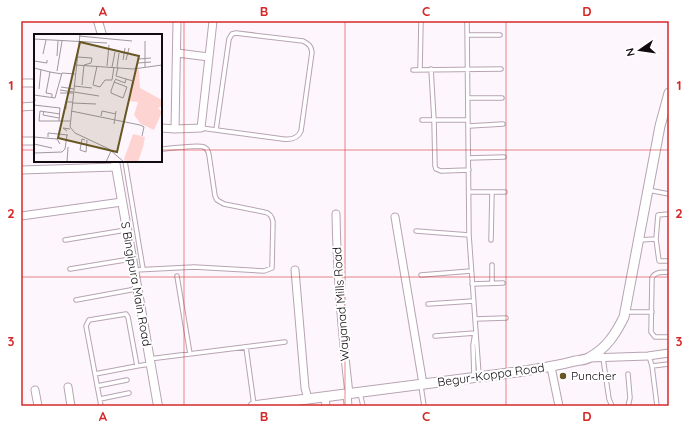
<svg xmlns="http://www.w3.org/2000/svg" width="690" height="427" font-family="Quicksand,sans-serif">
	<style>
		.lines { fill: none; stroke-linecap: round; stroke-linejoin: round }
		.service-casing { stroke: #b7a4b3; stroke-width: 5.5 }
		.minor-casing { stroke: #b7a4b3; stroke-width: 9 }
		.tertiary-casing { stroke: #b7a4b3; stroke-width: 10 }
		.secondary-casing { stroke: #b7a4b3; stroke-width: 11 }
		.service { stroke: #fff; stroke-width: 3.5 }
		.minor { stroke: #fff; stroke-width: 7 }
		.tertiary { stroke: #fff; stroke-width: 8 }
		.secondary { stroke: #fff; stroke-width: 9 }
		.grid { fill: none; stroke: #d62828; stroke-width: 1; stroke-opacity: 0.55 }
		.poi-dot { fill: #685624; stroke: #fff; stroke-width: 1.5 }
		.labels { text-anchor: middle; stroke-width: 4; stroke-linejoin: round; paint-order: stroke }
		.street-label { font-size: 12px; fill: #110b10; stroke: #fff }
		.poi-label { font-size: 12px; fill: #110b10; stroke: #fff; text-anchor: start }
		.inset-road { fill: none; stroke: #9f989e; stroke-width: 1 }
		.view { fill: #685624; fill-opacity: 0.15; stroke: #685624; stroke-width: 2 }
		.inset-edge { fill: none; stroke: #110b10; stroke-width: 2 }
		.neatline { fill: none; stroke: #d62828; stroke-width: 1.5 }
		.grid-label { font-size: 13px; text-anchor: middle; font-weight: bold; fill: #d62828 }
	</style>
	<rect width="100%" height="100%" fill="#fef6fd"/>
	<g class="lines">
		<g class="service-casing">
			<path id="service" d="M467,21L469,235L479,375
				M467,35H500
				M431,69L434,120L435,166L436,169L441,171L469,170
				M413,70L501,69
				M420,70L421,21
				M468,98H502
				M422,120H468
				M469,126L503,124
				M201,128L283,139C291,140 298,138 301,131L312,52C311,46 309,44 303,41L236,33L232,34L229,39L216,130
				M469,158L504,157
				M125,161L143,269
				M648,190L669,194
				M469,192H505
				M669,214L658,215L656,239L659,261H669
				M416,231L469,235
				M65,240L126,230
				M491,240L492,192
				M639,240L656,239
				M492,265V283
				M70,269L131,259
				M135,270L194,267L264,271L272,268L273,222C272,216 270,213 264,212L224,204L217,200L215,196L209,155C208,151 208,149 204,147C197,144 170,149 161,149
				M669,272C662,273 655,271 652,278L651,332L655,337H669
				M421,275L471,271
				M177,276L190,354
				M472,284L503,283
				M76,300L136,289
				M428,304L473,301
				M625,312H652
				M475,319L506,318
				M435,336L475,333
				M246,347L254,405
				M649,356L652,366L657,406
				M603,358L609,399L612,406
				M149,359L285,342
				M652,366L669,364
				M95,374L137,366
				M474,376L473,345L475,333
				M97,386L127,380
				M421,386L424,406
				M360,393L363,406
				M100,399L129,393
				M101,406L86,326L89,320L126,314L128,317L137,366L150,364
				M628,406L630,398L628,374"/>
		</g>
		<g class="minor-casing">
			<path id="minor" d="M209,57L213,21
				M21,83H35
				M21,107L35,106
				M161,128L175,129L177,21
				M175,129L201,128L209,57L177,53
				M21,141H35
				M21,170L116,167
				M336,214C337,274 342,334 349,394
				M21,216L122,202
				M395,217L423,384
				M295,270L305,388L308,399
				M589,358L648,356L669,353
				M551,367L559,406
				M68,387L71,406
				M35,390L38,406
				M347,394L348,406
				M325,397L326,406"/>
		</g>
		<g class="tertiary-casing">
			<path id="tertiary" d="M98,21L102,35
				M115,161L158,406"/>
		</g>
		<g class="secondary-casing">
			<path id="secondary" d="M253,406L517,372C537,369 556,366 575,361C580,360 586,360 590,357C607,348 616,333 624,317L660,126L669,93"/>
		</g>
		<use href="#service" class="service"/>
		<use href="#minor" class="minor"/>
		<use href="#tertiary" class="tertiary"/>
		<use href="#secondary" class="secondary"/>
	</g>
	<path class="grid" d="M184,21V406M345,21V406M506,21V406M21,150H35M161,150H669M21,277H669"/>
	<circle class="poi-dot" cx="563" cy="376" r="4"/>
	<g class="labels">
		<g class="street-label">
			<text transform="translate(136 284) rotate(80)" y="4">S Bingipura Main Road</text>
			<text transform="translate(341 304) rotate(-94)" y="4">Wayanad Mills Road</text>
			<text transform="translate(491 375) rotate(-8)" y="4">Begur-Koppa Road</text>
		</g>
		<g class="poi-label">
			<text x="571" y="380">Puncher</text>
		</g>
	</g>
	<g transform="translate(34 34)">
		<rect width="128" height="128" fill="#fef6fd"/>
		<path d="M105,35L106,54L128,66V72L124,74L128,78L120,96L107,90L100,81L104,68L95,67L102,36ZM99,100L111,103L109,113L104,128H92L90,125Z" fill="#fed4d3"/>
		<path class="inset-road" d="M46,0L36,93L41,99L75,115L90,128M45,2L98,7M0,5L73,9M9,20L12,6M23,22L24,7M44,23L58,24L57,29L50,31M105,25L117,24M89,26L91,14M92,26L95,14M0,27L13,29V26M104,29L117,28M42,31L99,35L128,31M63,32L59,51L66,53L71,46H78L80,33M73,32L75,11M78,33L81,18M83,33L85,19M84,33L82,42L99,47L96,59M111,33V7M0,34L16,38M23,37L28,7M81,45L91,49L92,45M80,48L93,53L89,64L77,59V57L81,46M48,51L50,31M40,52L58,54M27,53L40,55M5,55L7,35M26,56L39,58M40,58L65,62M26,59H39M0,61L21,64L28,39L41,40M18,63V60L12,59L16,38L28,40M1,65L0,71L26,74L25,87H36M39,69L62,70M32,75V68H38M10,77L9,81L25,84M37,77L106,91L110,93L108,102M67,82L68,77L82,80M25,87H5L6,77L26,80M80,90L82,77M33,97L29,94L36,95M0,103L23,105L26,110M14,103V99L34,101M51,106L48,105L46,116L52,118L53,106M0,110L18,114M0,119L28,118L31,115L33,101M33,128L34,113M72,128L77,117"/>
		<path class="view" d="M46,8L105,22L83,118L24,104Z"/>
		<rect width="128" height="128" class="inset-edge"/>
	</g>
	<rect width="690" height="427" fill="none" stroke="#ffffff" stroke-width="44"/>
	<g transform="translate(640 50) rotate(257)" stroke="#ffffff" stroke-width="3" paint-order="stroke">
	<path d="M0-3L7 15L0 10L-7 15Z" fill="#110b10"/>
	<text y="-6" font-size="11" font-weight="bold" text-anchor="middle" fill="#110b10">N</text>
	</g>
	<rect x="22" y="22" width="646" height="383" class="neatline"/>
	<g class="grid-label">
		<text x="103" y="16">A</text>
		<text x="264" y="16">B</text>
		<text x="426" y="16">C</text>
		<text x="587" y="16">D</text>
		<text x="11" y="90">1</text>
		<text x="679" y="90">1</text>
		<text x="11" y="218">2</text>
		<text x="679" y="218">2</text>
		<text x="11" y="346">3</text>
		<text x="679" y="346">3</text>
		<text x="103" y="421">A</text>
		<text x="264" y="421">B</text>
		<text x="426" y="421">C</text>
		<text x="587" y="421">D</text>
	</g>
</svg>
